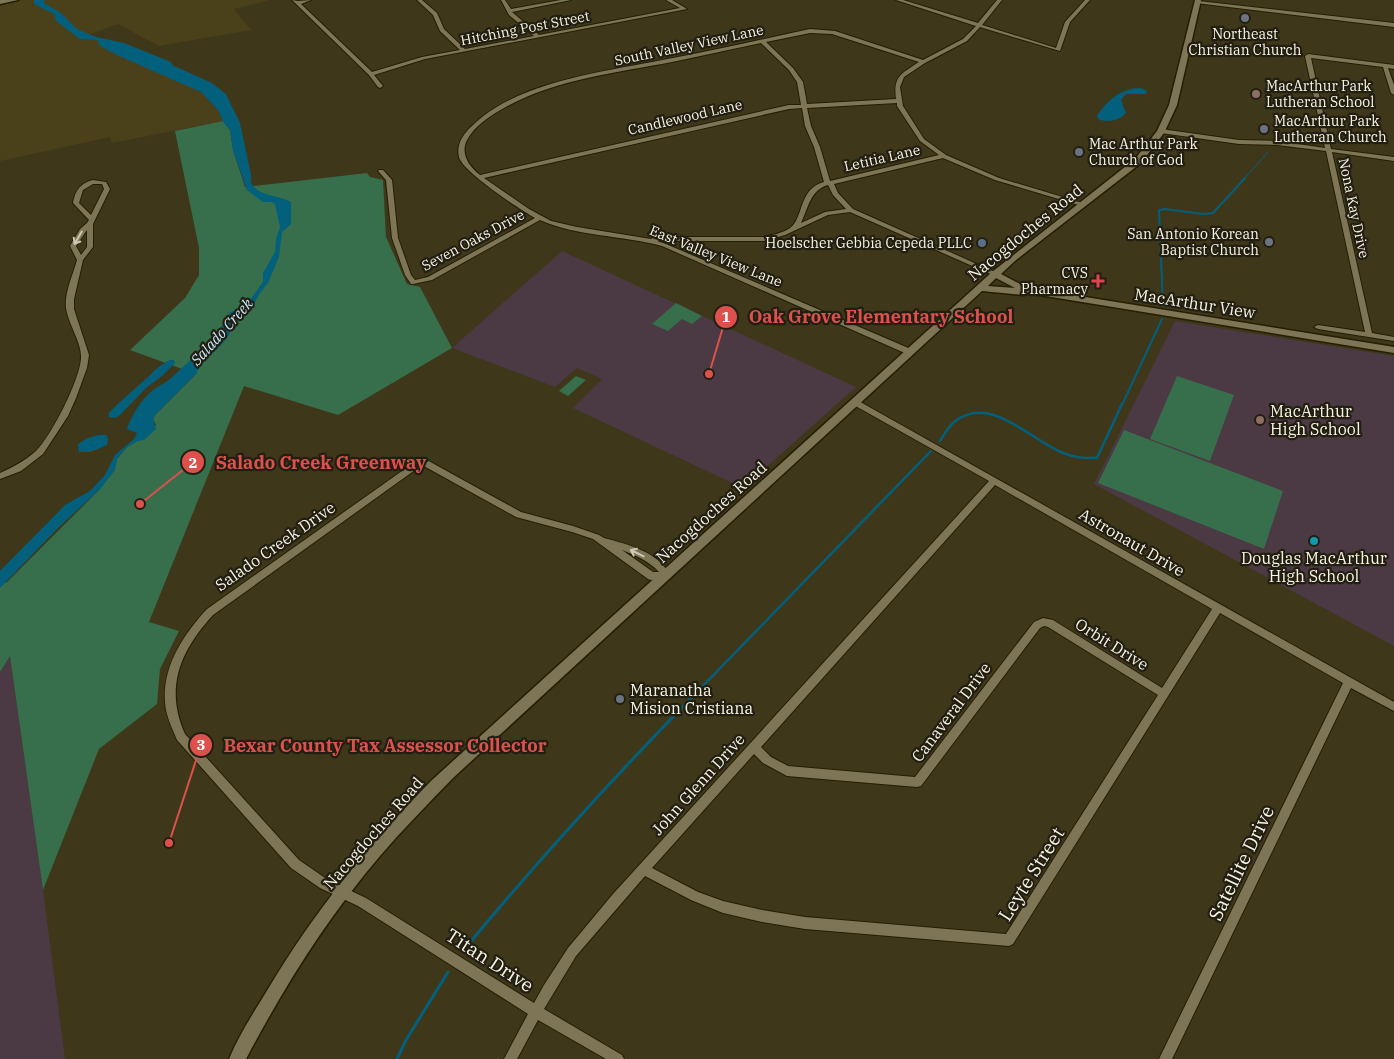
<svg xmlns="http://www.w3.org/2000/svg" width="1394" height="1059" font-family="'IBM Plex Serif',serif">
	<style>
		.built { fill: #4a401a }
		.industrial { fill: #4b3943 }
		.green { fill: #376e4c }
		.water { fill: #02607d }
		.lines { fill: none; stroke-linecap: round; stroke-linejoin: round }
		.stream-far3 { stroke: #02607d; stroke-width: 1 }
		.stream-far2 { stroke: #02607d; stroke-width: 2 }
		.stream-far1 { stroke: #02607d; stroke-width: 2.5 }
		.stream { stroke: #02607d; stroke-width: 3 }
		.street-casing { stroke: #251e01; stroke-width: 2 }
		.secondary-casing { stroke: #251e01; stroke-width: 3 }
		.street { fill: #7d7556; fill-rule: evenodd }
		.secondary { fill: #7d7556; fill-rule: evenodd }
		.oneway { stroke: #cdc8b2 }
		.worship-dot { fill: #6b7280; stroke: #221f12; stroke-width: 2 }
		.education-dot { fill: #8d6e63; stroke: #221f12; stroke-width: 2 }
		.service-dot { fill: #5c6f8a; stroke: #221f12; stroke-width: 2 }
		.health-dot { fill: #e0444e; stroke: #221f12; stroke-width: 2 }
		.culture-dot { fill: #0f9aa8; stroke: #221f12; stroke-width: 2 }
		.labels { text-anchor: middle; stroke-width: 4.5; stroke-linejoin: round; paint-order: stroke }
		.far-street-label { font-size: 14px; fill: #f8f4e3; stroke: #221f12 }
		.far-poi-label { font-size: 14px; fill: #f8f4e3; stroke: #221f12; text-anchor: start }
		.far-water-label { font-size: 15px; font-style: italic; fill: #c4ebfd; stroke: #221f12 }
		.street-label { font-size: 16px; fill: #f8f4e3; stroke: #221f12 }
		.poi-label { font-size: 16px; fill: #f8f4e3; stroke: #221f12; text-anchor: start }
		.near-street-label { font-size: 19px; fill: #f8f4e3; stroke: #221f12 }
		.leader { fill: none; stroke: #dd514d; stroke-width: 2 }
		.callout-dot { fill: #dd514d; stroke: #221f12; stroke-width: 2 }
		.mark-label { font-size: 15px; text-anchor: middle; font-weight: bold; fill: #fff }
		.callout-label { font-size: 18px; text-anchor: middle; font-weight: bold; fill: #dd514d; stroke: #221f12; stroke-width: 4.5; stroke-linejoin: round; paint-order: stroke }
	</style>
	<rect width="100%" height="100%" fill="#3f3719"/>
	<path class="built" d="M25,0H270L234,9L251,30L159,46L118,24L79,38L97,40L201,92L218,110L223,121L112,143L110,137L0,161V4Z"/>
	<path class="industrial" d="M562,251L856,387L743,488L573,408L602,379L577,368L555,387L452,348Z
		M1175,321L1394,356V646L1094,484Z
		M10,655L43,890L65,1059H0V672Z"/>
	<path class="green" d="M223,121L230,130L233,150L245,187L367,173L370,177L383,180L386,237L407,284L420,287L452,348L338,415L244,386L149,622L179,631L160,669L157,704L99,749L43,890L10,656L0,672V578L6,583L100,489L114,470L117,459L127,447L156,425L153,419L155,415L196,374L130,350L185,298L199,275V248L175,131Z
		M676,303L702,316L692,324L682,319L668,331L652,324Z
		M576,376L586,380L568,396L559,391Z
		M1177,376L1234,395L1210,461L1150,439Z
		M1124,430L1283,491L1264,549L1098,483Z"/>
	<path class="water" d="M34,0H44V3L61,13L77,29L96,37L124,43L171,62L172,65L212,83L226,94L240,123L251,175V183C261,198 277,194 291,202V224L282,232L279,257L268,283L260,293L250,311L232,324C230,347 204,353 197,373L155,415L153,419L156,429L144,440L138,441L127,447L117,459L115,470L100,489L58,528L0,588V571L65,505L90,491L105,475L115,455L134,439L137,433L127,429C131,416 141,400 152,391C158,386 166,383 171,378C182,369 229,324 229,313L236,310L242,311L263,282V273L275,252L276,239L280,227L275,204L272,202H263L247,190L233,150L230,130L224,123L218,110L201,92L117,55L100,46L97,40L80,39L56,21L54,14L34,4Z
		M1140,88L1146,90L1147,94H1126L1121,100L1126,113C1119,121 1107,123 1098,119L1097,116C1107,100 1122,88 1140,88Z
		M170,360H174L175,363L162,376L146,388L120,415L115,418L109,417V413C121,400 135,389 148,377C155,370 160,365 170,360Z
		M99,435H106L108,439L107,445L91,452H79L78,444L88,438Z"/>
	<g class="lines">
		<path class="stream-far3" d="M1244,179L1268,152"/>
		<path class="stream-far2" d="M1163,306L1159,210L1165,209L1203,214L1213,213L1245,178
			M1122,405L1162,319"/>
		<path class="stream-far1" d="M940,441C944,435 948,427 954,422C990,393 1030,440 1063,453C1075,458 1084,458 1097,458L1122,404
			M695,694L931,451"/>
		<path class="stream" d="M467,946C540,858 617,774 697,692
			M397,1059L406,1040L448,972"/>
		<g class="street-casing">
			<path id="street" d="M292,0L298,1L311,0L301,4L372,72L422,57L460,50L440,31L433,15L417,0H422L437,13L444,29L465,49L534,36L509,15L501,0H505L511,9L561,0H571L512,12L539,35L680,8L666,0H672L687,9L425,59L374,75L383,86L380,88L378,87L369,75Z
				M896,0H903L978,23L997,0H1002L982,25L1056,48L1065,22L1085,0H1090L1070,22L1060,51L980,27L967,41L925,63L904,77L900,87L903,106L924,139L946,155L999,178L1086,204V206H1082L995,180L943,158L834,184L838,193L853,209L997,273V275L995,276L850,212L828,215L785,235L764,241H657L666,244L913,350V354H907L662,246C622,235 578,237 540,220L432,280L413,284H411L405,275L392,238L386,180L378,171L379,170H383L392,180L398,238L411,275L415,280L428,277L535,218C520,210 462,171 459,157C456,145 463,134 471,127C517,80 610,71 673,58C719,49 764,39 810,29L835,31L923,60L963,39L976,26ZM810,33L832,34L919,62C901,74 893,76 896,99L807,104L803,82L793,68L766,42ZM761,43L789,70L797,82L801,105H789L480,175C469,166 460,154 467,140C475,125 490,116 504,108C556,79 615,73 672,62C702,56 731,49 761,43ZM897,103V106L920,141L939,155L830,181L820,147L811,126L807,108ZM802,108L805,126L814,147L824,182C798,189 804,218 790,228C783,233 772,235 764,237H654L651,239L577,227L551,221L529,209L484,178L789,109ZM828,185L833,195L846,209L825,212L801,223C808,209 810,190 828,185Z
				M1198,1L1394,23V27L1196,3V2Z
				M1308,54L1394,65V69L1388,68L1394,85V95L1391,93L1383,67L1311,58L1331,149L1394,157V161L1332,152L1372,333L1394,337V341L1318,329L1314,327L1318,325L1365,332L1326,151L1277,145L1239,144L1161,133L1158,131L1161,129L1239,140L1277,141L1325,148L1305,56Z
				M93,180L106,182L110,189L93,224V247L83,260L74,299V309L89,355L87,368L76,398L68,416L43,454L21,471L0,479V473C13,467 25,461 36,451C51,437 82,376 81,356C81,342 68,323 66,308C64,293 73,275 77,260L70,246L80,229L87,223L89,220L73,203C75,190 81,183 93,180ZM93,184H102L104,189L91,215L79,203L83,190ZM87,230V247L81,255L76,246Z
				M855,399L1394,702V711L1351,688L1172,1059H1159L1343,683L1220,613L1013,944L1009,946L805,929L762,922L723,913L691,900L645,876L576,956L544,1009L622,1055L624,1059H606L538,1020L517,1059H504L528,1014L358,906L320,888L291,868L177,740C172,728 166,716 165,703C162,667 183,635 207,609L419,459H425L521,512L573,526L599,535L604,538C629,545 657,551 670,575L668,578L651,580L648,579L593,539L572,532L516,517L422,465L213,615C181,650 164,687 185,734L299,860L328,880L366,898L534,1003L544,985L568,948L613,894L989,481L852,404L851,402ZM995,485L1212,609L1162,688L1053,620L1043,618L1034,622L915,777L788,766L771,757L761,747ZM622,550C635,555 649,561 659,572H653ZM1044,626L1048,627L1158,695L1006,934L805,917L762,910L723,901L698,892L652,868L754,754L763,763L787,776L917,787L921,786L1040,628Z"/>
		</g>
		<g class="secondary-casing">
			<path id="secondary" d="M0,0H18L0,4Z
				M1195,0H1201L1177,105L1164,133L1141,163L1016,260L1001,274L1022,285L1036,289L1394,347V353L1027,293L1023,295L982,291L453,778C428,804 403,829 380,856C327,918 284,987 246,1059H229C239,1035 254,1012 268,989C314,912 369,844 432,780L992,272L1135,159L1157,131L1169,105ZM996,278L1015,288L988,286Z"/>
		</g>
		<use href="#street" class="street"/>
		<use href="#secondary" class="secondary"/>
	</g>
	<defs><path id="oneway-shaft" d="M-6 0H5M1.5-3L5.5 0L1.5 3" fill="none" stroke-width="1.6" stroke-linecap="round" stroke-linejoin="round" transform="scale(1.25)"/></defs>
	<g class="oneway">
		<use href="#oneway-shaft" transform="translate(78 238) rotate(120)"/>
		<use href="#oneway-shaft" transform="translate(637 553) rotate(-154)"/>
	</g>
	<g class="worship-dot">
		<circle cx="1245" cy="18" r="5"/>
		<circle cx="1264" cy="129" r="5"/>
		<circle cx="1079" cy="152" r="5"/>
		<circle cx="1269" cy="242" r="5"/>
		<circle cx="620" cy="699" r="5"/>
	</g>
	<g class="education-dot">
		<circle cx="1256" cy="94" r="5"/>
		<circle cx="1260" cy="420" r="5"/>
	</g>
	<circle class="service-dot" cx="982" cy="243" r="5"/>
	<path class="health-dot" d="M1095.5 273.5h5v5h5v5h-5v5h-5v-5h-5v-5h5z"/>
	<circle class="culture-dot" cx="1314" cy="541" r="5"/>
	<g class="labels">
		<g class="far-street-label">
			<text transform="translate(525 28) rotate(-11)" y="5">Hitching Post Street</text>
			<text transform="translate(689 45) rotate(-12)" y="5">South Valley View Lane</text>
			<text transform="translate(685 117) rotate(-13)" y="5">Candlewood Lane</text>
			<text transform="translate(882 158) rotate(-13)" y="5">Letitia Lane</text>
			<text transform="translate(1354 208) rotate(78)" y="5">Nona Kay Drive</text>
			<text transform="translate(473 240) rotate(-28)" y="5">Seven Oaks Drive</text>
			<text transform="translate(716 256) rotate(22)" y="5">East Valley View Lane</text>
		</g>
		<g class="far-poi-label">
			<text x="1245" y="39" text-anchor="middle">Northeast<tspan x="1245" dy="16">Christian Church</tspan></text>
			<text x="1266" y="91">MacArthur Park<tspan x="1266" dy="16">Lutheran School</tspan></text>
			<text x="1274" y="126">MacArthur Park<tspan x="1274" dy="16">Lutheran Church</tspan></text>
			<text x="1089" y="149">Mac Arthur Park<tspan x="1089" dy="16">Church of God</tspan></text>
			<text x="1259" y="239" text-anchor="end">San Antonio Korean<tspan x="1259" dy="16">Baptist Church</tspan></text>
			<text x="972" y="248" text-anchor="end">Hoelscher Gebbia Cepeda PLLC</text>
			<text x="1088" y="278" text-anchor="end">CVS<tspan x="1088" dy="16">Pharmacy</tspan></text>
		</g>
		<g class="far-water-label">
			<text transform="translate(222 332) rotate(-48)" y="5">Salado Creek</text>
		</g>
		<g class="street-label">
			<text transform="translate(1025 232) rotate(-39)" y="6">Nacogdoches Road</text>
			<text transform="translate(1195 303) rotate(9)" y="6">MacArthur View</text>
			<text transform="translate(711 512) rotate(-42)" y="6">Nacogdoches Road</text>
			<text transform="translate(1132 542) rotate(30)" y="6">Astronaut Drive</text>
			<text transform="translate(275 546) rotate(-35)" y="6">Salado Creek Drive</text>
			<text transform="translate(1112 644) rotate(32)" y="6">Orbit Drive</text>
			<text transform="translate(951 712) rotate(-53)" y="6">Canaveral Drive</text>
			<text transform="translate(698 784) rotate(-48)" y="6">John Glenn Drive</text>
			<text transform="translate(373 833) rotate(-49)" y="6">Nacogdoches Road</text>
		</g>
		<g class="poi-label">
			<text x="1270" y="417">MacArthur<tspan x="1270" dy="18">High School</tspan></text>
			<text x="1314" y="564" text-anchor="middle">Douglas MacArthur<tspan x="1314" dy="18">High School</tspan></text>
			<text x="630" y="696">Maranatha<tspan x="630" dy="18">Mision Cristiana</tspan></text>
		</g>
		<g class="near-street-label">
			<text transform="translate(1241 863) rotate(-64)" y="7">Satellite Drive</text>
			<text transform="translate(1031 874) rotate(-58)" y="7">Leyte Street</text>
			<text transform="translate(490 960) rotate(33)" y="7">Titan Drive</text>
		</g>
	</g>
	<path class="leader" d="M709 374L726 317M140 504L193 462M169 843L201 745"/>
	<g class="callout-dot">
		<circle cx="709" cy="374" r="5"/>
		<circle cx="140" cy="504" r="5"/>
		<circle cx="169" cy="843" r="5"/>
		<circle cx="726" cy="317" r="12"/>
		<circle cx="193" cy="462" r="12"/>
		<circle cx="201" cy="745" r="12"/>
	</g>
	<g class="mark-label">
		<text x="726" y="322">1</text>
		<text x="193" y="468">2</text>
		<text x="201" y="750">3</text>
	</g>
	<g class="callout-label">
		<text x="881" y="323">Oak Grove Elementary School</text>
		<text x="321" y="469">Salado Creek Greenway</text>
		<text x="385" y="752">Bexar County Tax Assessor Collector</text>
	</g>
</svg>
